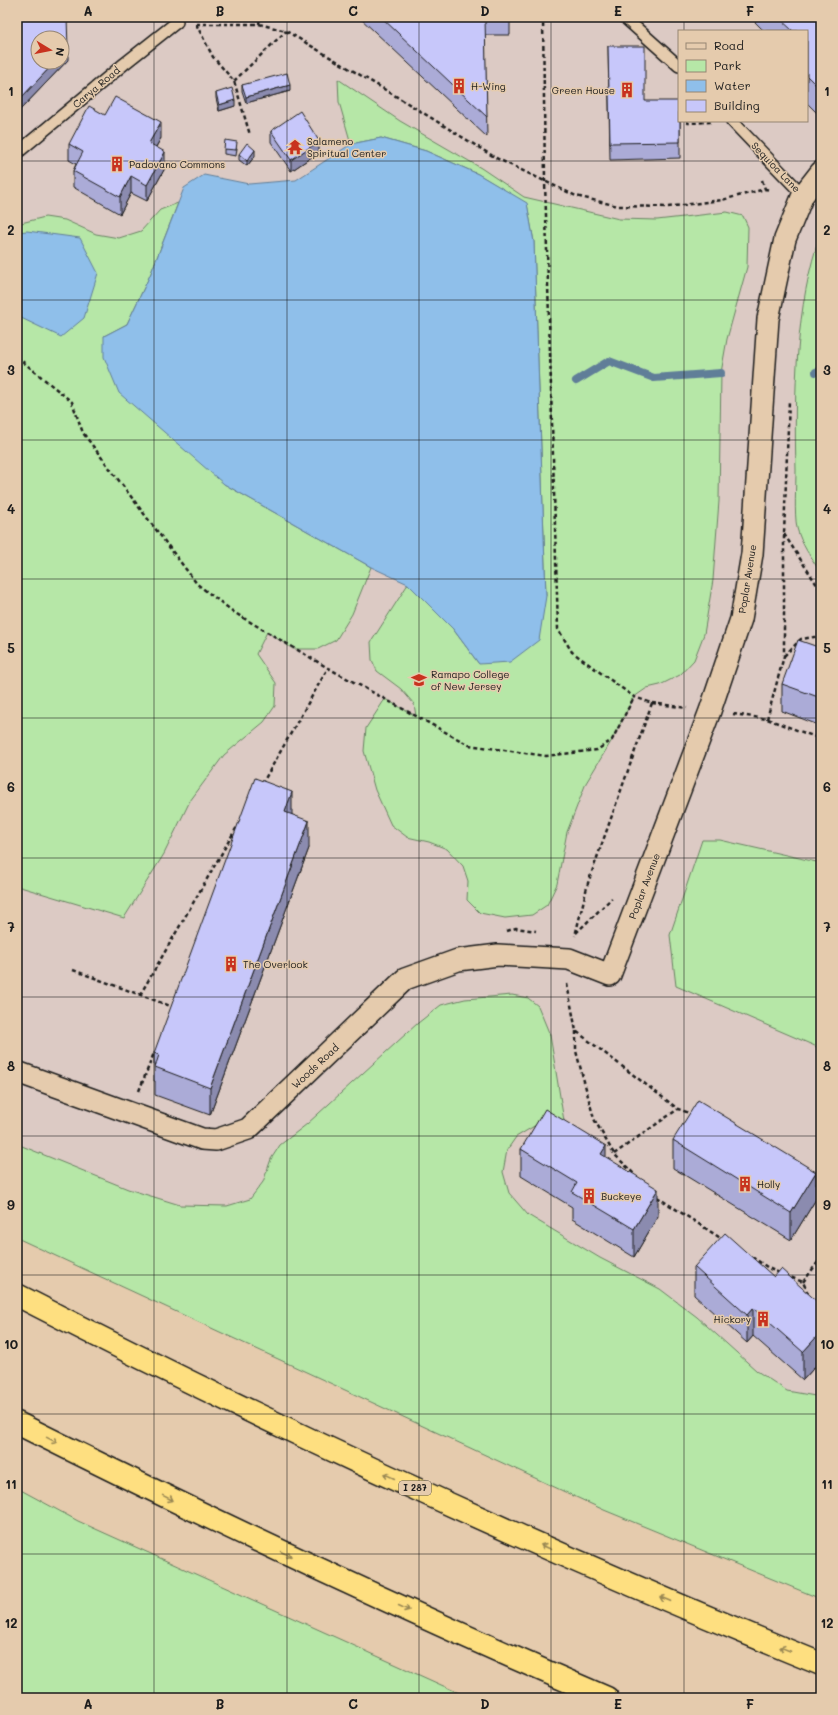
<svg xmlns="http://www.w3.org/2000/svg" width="838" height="1715" font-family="Mali,sans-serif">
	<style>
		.built { fill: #dccac4; fill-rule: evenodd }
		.green { fill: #b6e7a7; stroke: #698262 }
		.water { fill: #8fbfea; stroke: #617e98 }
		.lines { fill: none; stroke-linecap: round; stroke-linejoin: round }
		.stream { stroke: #617e98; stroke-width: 8 }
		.lane-casing { stroke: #1c1c1c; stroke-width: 14 }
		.street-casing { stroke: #1c1c1c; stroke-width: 24 }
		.highway-casing { stroke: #1c1c1c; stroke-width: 25 }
		.path { stroke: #1c1c1c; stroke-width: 2.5; stroke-dasharray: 4 3; stroke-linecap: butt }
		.lane { stroke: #e5cbad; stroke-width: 11 }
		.street { stroke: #e5cbad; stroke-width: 21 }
		.highway { stroke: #fedf80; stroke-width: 22 }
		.wall { fill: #ababd7; stroke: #1c1c1c }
		.shaded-wall { fill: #8b8baf; stroke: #1c1c1c }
		.building { fill: #c7c7fa; stroke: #1c1c1c }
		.oneway { stroke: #988753 }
		.grid { fill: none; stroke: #1c1c1c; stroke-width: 1; stroke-opacity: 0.55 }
		.labels { text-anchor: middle; stroke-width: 3; stroke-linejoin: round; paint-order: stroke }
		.shield { fill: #e5cbad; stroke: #585048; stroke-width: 1 }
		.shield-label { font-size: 9px; font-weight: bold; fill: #1c1c1c }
		.poi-label { font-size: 10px; fill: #1c1c1c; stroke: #e5cbad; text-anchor: start }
		.street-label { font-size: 10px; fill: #1c1c1c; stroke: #e5cbad }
		.neatline { fill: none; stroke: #1c1c1c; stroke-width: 1.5 }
		.grid-label { font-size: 13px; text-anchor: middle; font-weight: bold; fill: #1c1c1c }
	</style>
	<rect width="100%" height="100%" fill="#e5cbad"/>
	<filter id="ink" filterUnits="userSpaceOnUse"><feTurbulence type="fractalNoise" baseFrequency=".025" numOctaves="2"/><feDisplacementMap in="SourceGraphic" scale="8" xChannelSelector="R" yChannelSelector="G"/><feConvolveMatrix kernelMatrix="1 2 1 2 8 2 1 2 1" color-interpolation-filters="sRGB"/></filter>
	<g filter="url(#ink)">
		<path class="built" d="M17,17H821V1599L604,1510L17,1238ZM679,31H807V121H679ZM38,38H62V62H38Z"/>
		<path class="green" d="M338,79L400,121L481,168L524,197L619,219L657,220L727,212L743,216L748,227L747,267L727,339L721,373L719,501L713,580L704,634L694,660L680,675L660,685L647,688L634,697L612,740L586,783L567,832L557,884L547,905L532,915L505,918L480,913L467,900L468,881L463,866L447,849L429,842L407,837L391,825L375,790L364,751L366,728L385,699L416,716L414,704L401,689L377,671L372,660L371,642L408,584L453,629L479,664L546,596L534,242L527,204L478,174L426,151L381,138L351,144L339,102Z
			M178,203L151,273L127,324L104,336L224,484L371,567L352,614L336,640L318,649H293L267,632L256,654L276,683L275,706L264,722L224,755L190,801L164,854L124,918L17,886V224L45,217L65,220L96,234L119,238L141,231L160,210Z
			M821,233V573C812,559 801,544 797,528C794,513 796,486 796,470C794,394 795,305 821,233Z
			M702,840H720L821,863V1051L815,1046L676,986L670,935Z
			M512,995L528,998L538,1006L550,1035L564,1121L536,1125L516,1137L507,1150L503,1172L509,1193L528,1215L600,1258L660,1289L697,1317L757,1371L787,1391L821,1397V1599L604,1510L17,1238V1144L128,1189L180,1205L227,1206L250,1199L263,1182L271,1159L280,1145L307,1124L418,1023L441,1005L465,999Z
			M17,1488L78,1521L470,1698H17Z"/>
		<path class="water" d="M381,138L426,151L478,174L527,203L534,242L546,596L539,640L510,662L479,664L453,629L408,584L371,567L224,484L119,393L104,357V336L127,324L151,273L184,188L204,175L249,184L296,180L351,144Z
			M27,231L80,238L98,273L84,318L61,337L17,316V232Z"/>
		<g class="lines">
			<path class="stream" d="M816,372L821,371
				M576,381L609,361L654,378L721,373"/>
			<g class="lane-casing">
				<path id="lane" d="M624,17L679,66
					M732,121L803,195
					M17,153L124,64L177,22"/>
			</g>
			<g class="street-casing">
				<path id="street" d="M17,1072L202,1139L216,1140L248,1129L405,979L458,960L498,955L569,959L610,975L710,711L741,619L752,554L768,319L785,239L803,195L821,172"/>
			</g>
			<g class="highway-casing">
				<path id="highway" d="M17,1295C279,1430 548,1553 821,1664
					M17,1423C211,1520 408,1613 607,1698"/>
			</g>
			<path class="path" d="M543,17L545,181L558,629L572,652L634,697L652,703L588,883L575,936
				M196,24H259L286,31L404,101L496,158L576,196L618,206L668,207L722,200L765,189L771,190
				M196,24L213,57L234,81L250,135
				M259,24L260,17
				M234,81L286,31
				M687,121L688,123L713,122
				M762,180L765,189
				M17,357L72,402L83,433L197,584L235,613L328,668L469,745L546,756L597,750L612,740L634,697
				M784,534L821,591
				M784,656L801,639L821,636
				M652,703L687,708
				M733,714L767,719L821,739
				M767,719L784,656V534L789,400
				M262,784L328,668
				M507,931L516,928L536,931
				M576,933L612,898
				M73,970L173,1007
				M567,984L576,1031L678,1109L692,1114
				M140,995L238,825
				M576,1031V1051L594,1119L614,1154L635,1175
				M139,1091L154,1053
				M614,1154L678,1109
				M815,1184L821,1187
				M657,1197L722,1239
				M752,1257L770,1269L780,1273
				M785,1275L803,1282L809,1296
				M803,1282L821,1258"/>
			<use href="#lane" class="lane"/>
			<use href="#street" class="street"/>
			<use href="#highway" class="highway"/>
		</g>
		<path class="wall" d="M17,17L68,60L20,110L18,108L17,109Z
			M359,17H510V35H485L487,137Z
			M750,17H821V111L818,114L807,103V31H764Z
			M608,46L645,101L680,121V158L610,160Z
			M242,85L290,91L246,103L242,91Z
			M216,93L235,106L219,111L216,98Z
			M271,131L319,152L291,171L271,142Z
			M161,138L156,147L165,168L147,201L131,193L120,214L73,187V171L76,164L69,160V144Z
			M237,148L236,156L224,154V149Z
			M239,154L255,156L247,166L239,160Z
			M821,648V726L782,711V684Z
			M292,814L309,848L210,1115L155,1095V1081H154V1053Z
			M673,1140L816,1199L791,1240L673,1168Z
			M521,1149L658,1216L634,1257L572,1219V1207L521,1176Z
			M694,1267L821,1332V1360L803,1380L753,1336L747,1343L694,1295Z"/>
		<path class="shaded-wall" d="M68,49V60L20,110V99L55,62H62V55Z
			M821,84V111L818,114V87Z
			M290,85V91L246,103V97Z
			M18,97V108L17,109V98Z
			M235,100V106L219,111V105Z
			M161,122V138L149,159V143Z
			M319,141V152L291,171V160Z
			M255,150V156L247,166V161Z
			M165,152V168L147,201V185Z
			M131,176V193L120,214V197Z
			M292,792V819L285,812Z
			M309,821V848L210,1115V1088Z
			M606,1146V1174L601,1154Z
			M816,1172V1199L791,1240V1213Z
			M658,1189V1216L634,1257V1229Z
			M753,1308V1336L747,1343V1315Z
			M821,1332V1360L803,1380V1352Z"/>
		<path class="building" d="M17,17H67L68,49L62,55V38H38V62H55L20,99L18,97L17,98Z
			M381,17H485L487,117Z
			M778,17H821V84L818,87L807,76V31H793Z
			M608,46H645V101H679V121H680V142L610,143Z
			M287,73L290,85L246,97L242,85Z
			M232,88L235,100L219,105L216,93Z
			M115,97L161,122L149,143L165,152L147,185L131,176L120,197L73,171L83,152L69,144L89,106L105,115Z
			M300,111L319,141L291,160L271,131Z
			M225,140L237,142L236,150L224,149Z
			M247,143L255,150L247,161L239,154Z
			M798,640L821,648V698L782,684Z
			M255,778L292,792L285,812L309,821L210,1088L155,1067L159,1055L154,1053Z
			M698,1100L816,1172L791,1213L673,1140Z
			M545,1109L606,1146L601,1154L658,1189L634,1229L572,1192L577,1183L521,1149Z
			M725,1233L774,1277L781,1269L821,1305V1332L803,1352L753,1308L747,1315L694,1267Z"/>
		<defs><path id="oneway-shaft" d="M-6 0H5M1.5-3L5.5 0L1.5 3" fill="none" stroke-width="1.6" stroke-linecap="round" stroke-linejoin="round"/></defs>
		<g class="oneway">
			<use href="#oneway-shaft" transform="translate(52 1440) rotate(26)"/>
			<use href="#oneway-shaft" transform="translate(389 1476) rotate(-155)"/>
			<use href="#oneway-shaft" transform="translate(168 1498) rotate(26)"/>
			<use href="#oneway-shaft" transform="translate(546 1547) rotate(-156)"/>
			<use href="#oneway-shaft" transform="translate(286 1554) rotate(25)"/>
			<use href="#oneway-shaft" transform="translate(665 1599) rotate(-157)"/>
			<use href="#oneway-shaft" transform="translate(404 1608) rotate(25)"/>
			<use href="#oneway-shaft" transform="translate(785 1649) rotate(-158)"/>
		</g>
	</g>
	<path class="grid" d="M154,17V1698M287,17V1698M419,17V1698M551,17V1698M684,17V31M684,121V1698M17,161H821M17,300H821M17,440H821M17,579H821M17,718H821M17,858H821M17,997H821M17,1136H821M17,1275H821M17,1414H821M17,1554H821"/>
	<defs>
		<g id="building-bare" transform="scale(1.2)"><path d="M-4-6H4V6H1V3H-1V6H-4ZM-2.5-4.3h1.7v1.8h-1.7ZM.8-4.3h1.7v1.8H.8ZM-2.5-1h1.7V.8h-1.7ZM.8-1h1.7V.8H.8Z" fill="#c8321e" stroke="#e5cbad" stroke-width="2.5" paint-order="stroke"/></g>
		<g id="temple-bare" transform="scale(1.2)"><path d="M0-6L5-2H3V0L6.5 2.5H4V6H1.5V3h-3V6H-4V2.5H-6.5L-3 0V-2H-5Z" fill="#c8321e" stroke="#e5cbad" stroke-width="2.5" paint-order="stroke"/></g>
		<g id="university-bare" transform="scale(1.2)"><path d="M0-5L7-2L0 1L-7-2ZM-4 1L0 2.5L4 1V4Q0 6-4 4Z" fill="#c8321e" stroke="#e5cbad" stroke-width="2.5" paint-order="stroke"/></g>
	</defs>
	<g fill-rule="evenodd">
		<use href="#building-bare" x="459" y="86"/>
		<use href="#building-bare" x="627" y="90"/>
		<use href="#temple-bare" x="295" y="147"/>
		<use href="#building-bare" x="117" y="164"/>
		<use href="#university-bare" x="419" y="680"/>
		<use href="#building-bare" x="231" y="964"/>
		<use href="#building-bare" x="745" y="1184"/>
		<use href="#building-bare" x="589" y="1196"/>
		<use href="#building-bare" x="763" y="1319"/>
	</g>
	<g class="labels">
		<rect class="shield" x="399" y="1481" width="32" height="14" rx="3"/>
		<g class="shield-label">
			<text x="415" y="1491">I 287</text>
		</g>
		<g class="poi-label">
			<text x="471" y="90">H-Wing</text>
			<text x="615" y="94" text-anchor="end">Green House</text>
			<text x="307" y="145">Salameno<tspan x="307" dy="12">Spiritual Center</tspan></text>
			<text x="129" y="168">Padovano Commons</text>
			<text x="431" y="678">Ramapo College<tspan x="431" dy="12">of New Jersey</tspan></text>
			<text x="243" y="968">The Overlook</text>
			<text x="757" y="1188">Holly</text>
			<text x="601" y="1200">Buckeye</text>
			<text x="751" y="1323" text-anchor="end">Hickory</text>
		</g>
		<g class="street-label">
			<text transform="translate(96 87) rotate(-40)" y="4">Carya Road</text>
			<text transform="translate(776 167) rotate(46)" y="4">Sequioa Lane</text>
			<text transform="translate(747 579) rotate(-81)" y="4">Poplar Avenue</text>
			<text transform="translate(644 886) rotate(-69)" y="4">Poplar Avenue</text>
			<text transform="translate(315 1066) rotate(-43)" y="4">Woods Road</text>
		</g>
	</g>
	<rect width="838" height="1715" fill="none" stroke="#e5cbad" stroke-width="44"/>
	<rect x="678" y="30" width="130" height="92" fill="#e5cbad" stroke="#958573"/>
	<rect x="686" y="43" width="20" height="6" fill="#e5cbad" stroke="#958573"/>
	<text x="714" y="50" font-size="12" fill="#1c1c1c">Road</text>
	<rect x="686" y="60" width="20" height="12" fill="#b6e7a7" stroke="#958573"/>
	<text x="714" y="70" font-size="12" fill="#1c1c1c">Park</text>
	<rect x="686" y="80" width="20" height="12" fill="#8fbfea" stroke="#958573"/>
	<text x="714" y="90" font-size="12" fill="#1c1c1c">Water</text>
	<rect x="686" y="100" width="20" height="12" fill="#c7c7fa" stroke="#958573"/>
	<text x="714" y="110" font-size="12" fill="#1c1c1c">Building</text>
	<g transform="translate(50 50) rotate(100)"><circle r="19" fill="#e5cbad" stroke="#958573"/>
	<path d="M0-3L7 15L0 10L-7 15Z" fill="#c8321e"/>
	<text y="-6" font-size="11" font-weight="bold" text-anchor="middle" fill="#1c1c1c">N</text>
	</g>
	<rect x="22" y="22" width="794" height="1671" class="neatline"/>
	<g class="grid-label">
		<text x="88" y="16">A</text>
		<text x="220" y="16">B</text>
		<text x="353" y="16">C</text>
		<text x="485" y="16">D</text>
		<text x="618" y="16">E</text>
		<text x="750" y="16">F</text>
		<text x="11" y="96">1</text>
		<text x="827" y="96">1</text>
		<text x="11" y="235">2</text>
		<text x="827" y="235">2</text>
		<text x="11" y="375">3</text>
		<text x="827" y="375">3</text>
		<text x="11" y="514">4</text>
		<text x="827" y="514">4</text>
		<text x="11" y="653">5</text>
		<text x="827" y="653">5</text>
		<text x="11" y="792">6</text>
		<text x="827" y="792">6</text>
		<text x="11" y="932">7</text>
		<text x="827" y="932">7</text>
		<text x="11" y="1071">8</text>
		<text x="827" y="1071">8</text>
		<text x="11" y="1210">9</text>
		<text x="827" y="1210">9</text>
		<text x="11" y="1349">10</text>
		<text x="827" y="1349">10</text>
		<text x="11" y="1489">11</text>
		<text x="827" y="1489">11</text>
		<text x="11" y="1628">12</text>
		<text x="827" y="1628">12</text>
		<text x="88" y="1709">A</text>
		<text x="220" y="1709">B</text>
		<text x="353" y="1709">C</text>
		<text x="485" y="1709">D</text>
		<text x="618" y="1709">E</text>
		<text x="750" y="1709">F</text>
	</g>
</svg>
